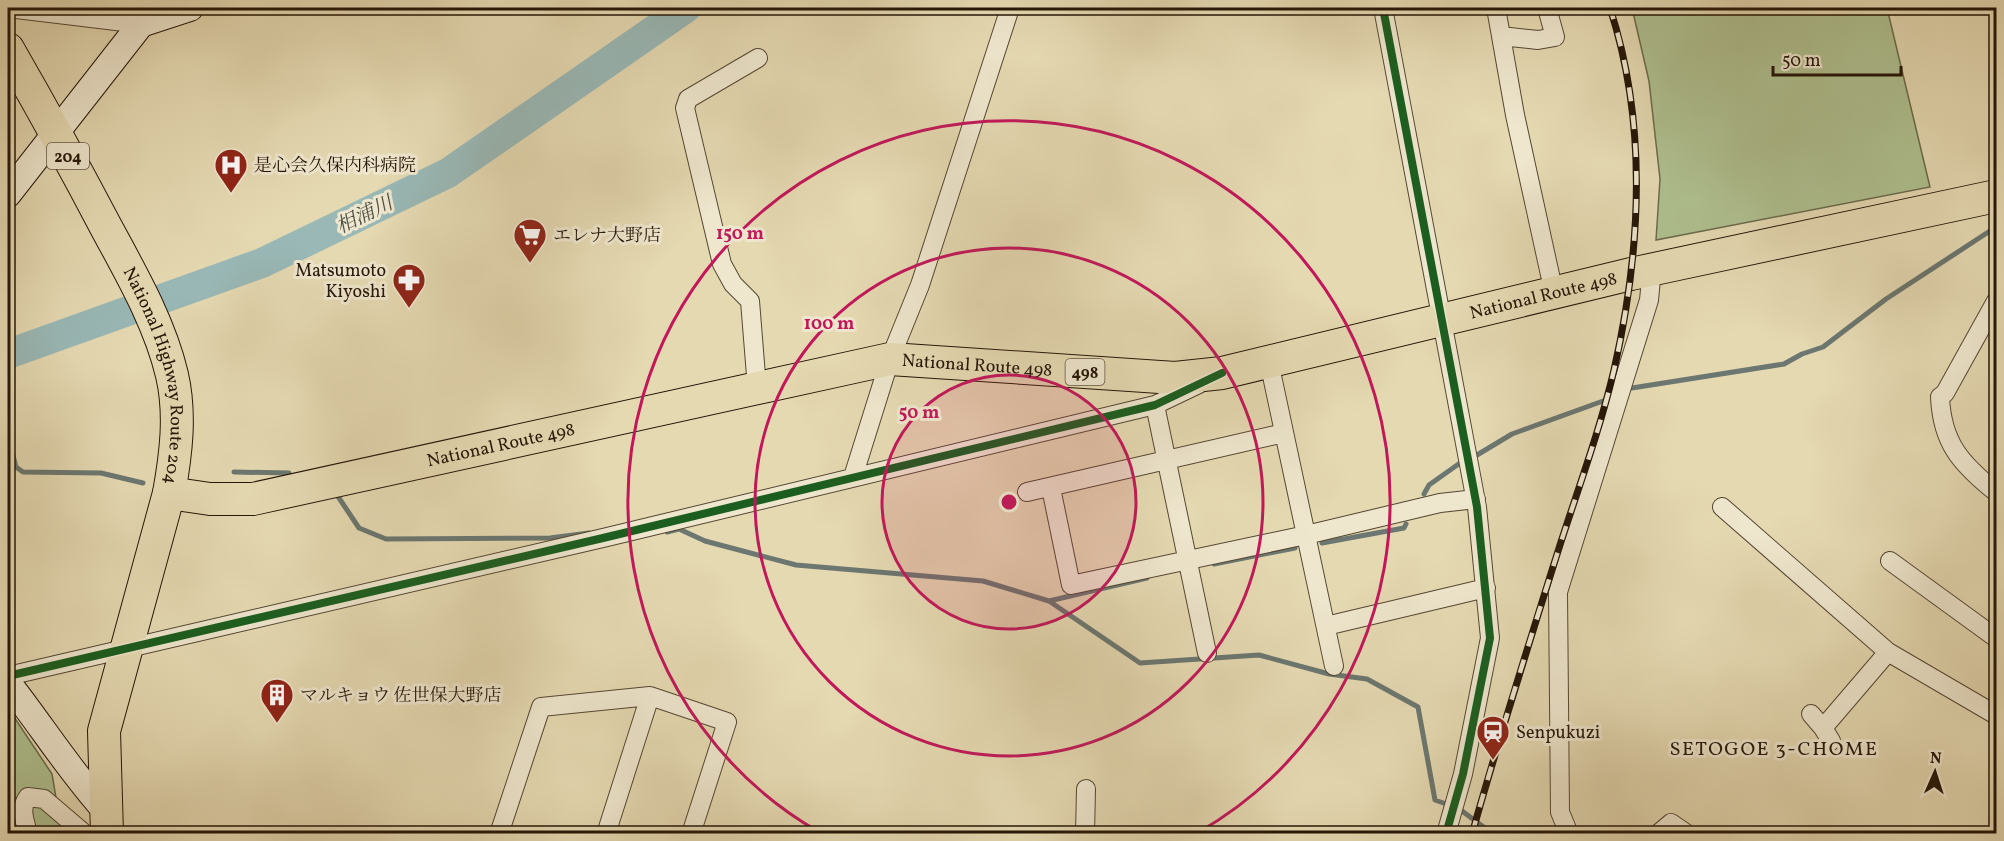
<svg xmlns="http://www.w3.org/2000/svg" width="2004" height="841" font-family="Vollkorn,'Noto Serif JP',serif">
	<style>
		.green { fill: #afc090; stroke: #6a6b4c; stroke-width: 1.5 }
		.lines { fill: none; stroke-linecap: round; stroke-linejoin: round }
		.stream { stroke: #6b7770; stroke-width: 5 }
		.river { stroke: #99b8b6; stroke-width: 30 }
		.street-casing { stroke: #554732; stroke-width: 20 }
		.secondary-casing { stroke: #251608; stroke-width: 28 }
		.highway-casing { stroke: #251608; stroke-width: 34 }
		.street { stroke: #eee6cd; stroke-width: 18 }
		.secondary { stroke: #eee6cd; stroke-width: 26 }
		.highway { stroke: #e5d9b2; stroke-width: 32 }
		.rail-casing { stroke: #251608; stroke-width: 7 }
		.rail { stroke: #eee6cd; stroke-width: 4.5; stroke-dasharray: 14; stroke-linecap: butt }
		.cycleway-casing { stroke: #eee6cd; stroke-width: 11 }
		.cycleway { stroke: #1b5e20; stroke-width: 8 }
		.ring { fill: none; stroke: #c2185b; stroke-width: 3 }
		.labels { text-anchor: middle; stroke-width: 6; stroke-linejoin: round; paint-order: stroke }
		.shield { fill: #eee6cd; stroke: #615443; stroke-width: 1.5 }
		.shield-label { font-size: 16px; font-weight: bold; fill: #251608 }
		.poi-label { font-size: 18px; fill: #251608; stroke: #eee6cd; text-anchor: start }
		.street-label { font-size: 18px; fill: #251608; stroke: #eee6cd }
		.water-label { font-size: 20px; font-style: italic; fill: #4e4f45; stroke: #eee6cd }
		.neighbourhood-label { font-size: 20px; letter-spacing: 1.5px; fill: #251608; stroke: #eee6cd }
		.centre { fill: #c2185b; stroke: #eee6cd; stroke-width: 3 }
		.ring-label { font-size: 18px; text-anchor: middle; font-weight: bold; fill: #c2185b; stroke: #eee6cd; stroke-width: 6; stroke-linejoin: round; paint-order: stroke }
	</style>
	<rect width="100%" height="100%" fill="#e5d9b2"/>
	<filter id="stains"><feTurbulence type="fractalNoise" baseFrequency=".00333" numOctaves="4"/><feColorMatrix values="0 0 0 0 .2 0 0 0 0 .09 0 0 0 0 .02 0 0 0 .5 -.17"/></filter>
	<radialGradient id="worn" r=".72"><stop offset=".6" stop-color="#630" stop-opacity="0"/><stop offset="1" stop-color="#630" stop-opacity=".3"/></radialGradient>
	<path class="green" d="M1632,8H1887L1930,187L1656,240L1660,179L1649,81Z
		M8,708L52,774L62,833H8Z"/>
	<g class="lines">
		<path class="stream" d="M1632,388L1784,364L1802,354L1823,347L1886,299L1996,227
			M8,436L16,467L23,472L101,473L143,483
			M1477,455L1512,434L1603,401
			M234,472L289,473
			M1424,494L1429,485L1460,463
			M337,495L359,528L386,539L550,538L589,533
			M667,532L679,529L705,541L796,565L983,581L1049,601L1140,663L1259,655L1329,674L1367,679L1418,707L1435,800L1449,805
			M1322,543L1404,528L1406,524
			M1214,564L1295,548
			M1049,601L1147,578
			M1458,808L1493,834"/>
		<path class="river" d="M8,354L262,263L448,173L686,8"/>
		<g class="street-casing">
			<path id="street" d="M8,8L141,24
				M1383,8L1477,507L1490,638L1463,774L1446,834
				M1496,8L1515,115L1554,293
				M1501,36L1538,40L1555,37L1547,8
				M1996,301L1945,393L1940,397C1942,443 1961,464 1996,492
				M1269,362L1334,666
				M757,388L750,301L733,284L722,264L685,108L688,99L758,58
				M1155,405L1207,653
				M853,477L890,359L920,285L1010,8
				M1051,488L1071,585L1306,535L1440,503L1476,499
				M1027,492L1284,433
				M1722,507L1888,652L1996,715
				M1890,561L1996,638
				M1326,626L1486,588
				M8,676L603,538L1155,405L1199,384
				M1811,714L1823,728
				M1831,741L1823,728L1888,652
				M28,834C25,820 19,809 28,797L44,799L85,834
				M499,834L541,707L650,696L727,722L691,834
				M606,834L650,696
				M1085,834L1086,789
				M1569,834L1560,812L1558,592L1649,300L1652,269
				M1658,834L1671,823L1687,834"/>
		</g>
		<g class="secondary-casing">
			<path id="secondary" d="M8,194L141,24L190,8
				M8,683C41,725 69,770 105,810"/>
		</g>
		<g class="highway-casing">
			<g id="highway">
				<path id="s1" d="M8,49C42,108 75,168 107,229C132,275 160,324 172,375C181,414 176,454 169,493L104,731L107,834"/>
				<path id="s2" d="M169,493L210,499H253L890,359L1175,378L1222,373L1631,274L1996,196"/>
			</g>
		</g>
		<use href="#street" class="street"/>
		<use href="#secondary" class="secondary"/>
		<use href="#highway" class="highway"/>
		<g class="rail-casing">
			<path id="rail" d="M1472,834C1499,738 1529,643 1559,548C1578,489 1600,430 1614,370C1641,251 1648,125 1610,8"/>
		</g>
		<use href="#rail" class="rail"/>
		<g class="cycleway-casing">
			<path id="cycleway" d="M1383,8L1477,507L1490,638L1463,774L1446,834
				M8,676L603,538L1155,405L1222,373"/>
		</g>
		<use href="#cycleway" class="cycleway"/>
	</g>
	<circle cx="1009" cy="502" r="127" fill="#c2185b" fill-opacity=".12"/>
	<g class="ring">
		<circle cx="1009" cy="502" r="127"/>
		<circle cx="1009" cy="502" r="254"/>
		<path d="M819 832A381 381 0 1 1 1199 832"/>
	</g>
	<defs>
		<g id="hospital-pin" transform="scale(1.725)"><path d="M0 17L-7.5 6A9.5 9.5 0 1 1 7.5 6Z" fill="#8f2418" stroke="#eee6cd"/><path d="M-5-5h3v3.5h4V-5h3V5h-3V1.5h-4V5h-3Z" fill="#fff"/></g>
		<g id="supermarket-pin" transform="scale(1.725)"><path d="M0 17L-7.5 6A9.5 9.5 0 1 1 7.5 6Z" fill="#8f2418" stroke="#eee6cd"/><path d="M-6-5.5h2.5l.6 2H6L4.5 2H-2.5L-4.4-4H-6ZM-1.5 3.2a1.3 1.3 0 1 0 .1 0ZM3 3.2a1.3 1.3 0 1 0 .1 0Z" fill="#fff"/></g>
		<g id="pharmacy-pin" transform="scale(1.725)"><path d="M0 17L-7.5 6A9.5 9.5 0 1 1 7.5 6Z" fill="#8f2418" stroke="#eee6cd"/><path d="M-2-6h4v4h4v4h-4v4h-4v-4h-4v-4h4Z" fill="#fff"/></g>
		<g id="building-pin" transform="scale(1.725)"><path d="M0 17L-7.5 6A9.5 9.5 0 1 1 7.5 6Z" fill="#8f2418" stroke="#eee6cd"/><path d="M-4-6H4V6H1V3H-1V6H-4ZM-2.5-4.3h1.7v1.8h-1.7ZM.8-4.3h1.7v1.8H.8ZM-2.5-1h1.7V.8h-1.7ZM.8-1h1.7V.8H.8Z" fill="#fff"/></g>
		<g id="station-pin" transform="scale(1.725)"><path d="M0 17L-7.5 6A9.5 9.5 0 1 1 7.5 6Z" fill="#8f2418" stroke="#eee6cd"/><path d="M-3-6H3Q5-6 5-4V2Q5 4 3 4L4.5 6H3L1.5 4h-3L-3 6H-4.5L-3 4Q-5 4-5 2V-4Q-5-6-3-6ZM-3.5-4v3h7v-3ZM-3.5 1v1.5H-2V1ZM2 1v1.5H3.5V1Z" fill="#fff"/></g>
	</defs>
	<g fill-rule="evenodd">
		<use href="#hospital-pin" x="231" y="165"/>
		<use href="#supermarket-pin" x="530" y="235"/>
		<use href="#pharmacy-pin" x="409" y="280"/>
		<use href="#building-pin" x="277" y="695"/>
		<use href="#station-pin" x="1493" y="732"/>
	</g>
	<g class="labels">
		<g class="shield">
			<rect x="47" y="143" width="42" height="26" rx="4.5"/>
			<rect x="1065.5" y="359" width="39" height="26" rx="4.5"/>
		</g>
		<g class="shield-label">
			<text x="68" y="162">204</text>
			<text x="1085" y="378">498</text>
		</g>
		<g class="poi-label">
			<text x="254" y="171">是心会久保内科病院</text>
			<text x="553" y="241">エレナ大野店</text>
			<text x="386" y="276" text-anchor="end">Matsumoto<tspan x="386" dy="21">Kiyoshi</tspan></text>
			<text x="300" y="701">マルキョウ 佐世保大野店</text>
			<text x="1516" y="738">Senpukuzi</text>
		</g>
		<g class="street-label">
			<text dy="6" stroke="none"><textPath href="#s2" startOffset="1400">National Route 498</textPath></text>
			<text dy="6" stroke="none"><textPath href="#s2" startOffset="824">National Route 498</textPath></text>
			<text dy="6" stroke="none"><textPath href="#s1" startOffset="363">National Highway Route 204</textPath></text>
			<text dy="6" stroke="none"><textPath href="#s2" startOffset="338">National Route 498</textPath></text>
		</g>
		<g class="water-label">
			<text transform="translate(364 214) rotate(-26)" y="7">相浦川</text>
		</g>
		<g class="neighbourhood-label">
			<text x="1774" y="755">SETOGOE 3-CHOME</text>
		</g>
	</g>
	<circle cx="1009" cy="502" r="9" class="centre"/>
	<g class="ring-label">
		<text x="740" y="239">150 m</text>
		<text x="829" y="329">100 m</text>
		<text x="919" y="418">50 m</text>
	</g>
	<rect width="2004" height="841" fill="none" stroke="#e5d9b2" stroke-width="30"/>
	<rect x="9" y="9" width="1986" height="823" fill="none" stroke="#251608" stroke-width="3"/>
	<rect x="15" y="15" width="1974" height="811" fill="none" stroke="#251608" stroke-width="1.5"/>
	<g transform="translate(1935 772) rotate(3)" stroke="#eee6cd" stroke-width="4.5" paint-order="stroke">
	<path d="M0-4.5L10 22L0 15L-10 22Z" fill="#251608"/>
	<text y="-9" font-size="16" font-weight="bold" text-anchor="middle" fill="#251608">N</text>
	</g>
	<path d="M1773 66v9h128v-9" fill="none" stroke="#251608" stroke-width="3"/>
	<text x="1782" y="66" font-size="18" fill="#251608" stroke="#eee6cd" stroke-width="4.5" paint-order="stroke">50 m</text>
	<rect width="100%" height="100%" filter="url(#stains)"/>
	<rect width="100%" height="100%" fill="url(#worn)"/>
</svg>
